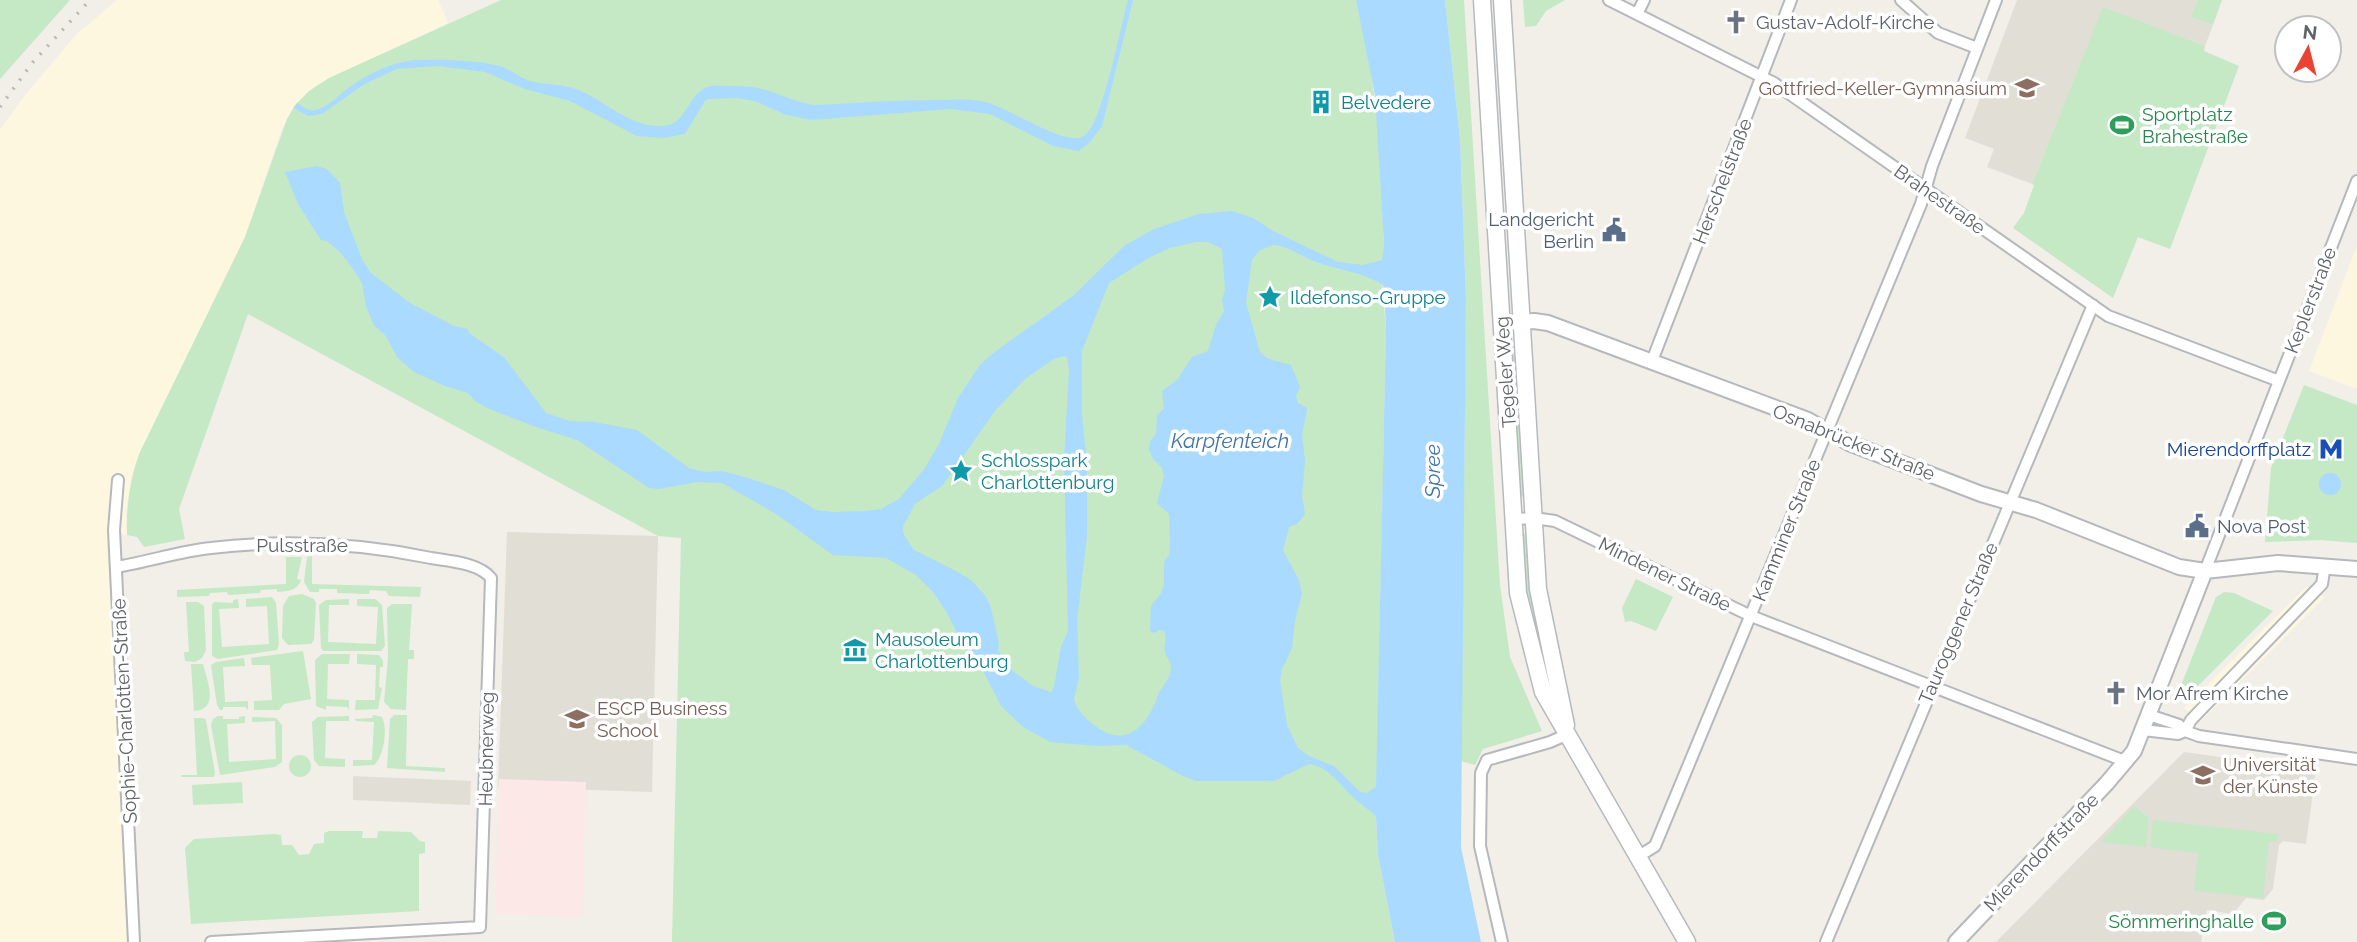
<svg xmlns="http://www.w3.org/2000/svg" width="2357" height="942" font-family="Raleway,sans-serif">
	<style>
		.commercial { fill: #fef7e0 }
		.education { fill: #e1ded6 }
		.medical { fill: #fce8e6 }
		.green { fill: #c5e8c5 }
		.water { fill: #aadaff; fill-rule: evenodd }
		.lines { fill: none; stroke-linecap: round; stroke-linejoin: round }
		.minor-casing { stroke: #b5b8bc; stroke-width: 14 }
		.tertiary-casing { stroke: #b5b8bc; stroke-width: 18 }
		.secondary-casing { stroke: #b6babf; stroke-width: 19 }
		.minor { stroke: #fff; stroke-width: 10 }
		.tertiary { stroke: #fff; stroke-width: 14 }
		.secondary { stroke: #fff; stroke-width: 16 }
		.rail { stroke: #b6b7b8; stroke-width: 3.5; stroke-dasharray: 2 9; stroke-linecap: butt }
		.labels { text-anchor: middle; stroke-width: 7; stroke-linejoin: round; paint-order: stroke }
		.worship-label { font-size: 19px; fill: #5b616d; stroke: #fff; text-anchor: start }
		.education-label { font-size: 19px; fill: #785e54; stroke: #fff; text-anchor: start }
		.culture-label { font-size: 19px; fill: #0d838f; stroke: #fff; text-anchor: start }
		.leisure-label { font-size: 19px; fill: #27864d; stroke: #fff; text-anchor: start }
		.street-label { font-size: 19px; fill: #5f6368; stroke: #fff }
		.service-label { font-size: 19px; fill: #4e5e75; stroke: #fff; text-anchor: end }
		.transit-label { font-size: 19px; fill: #164399; stroke: #fff; text-anchor: end }
		.water-label { font-size: 21px; font-style: italic; fill: #4174aa; stroke: #fff }
	</style>
	<rect width="100%" height="100%" fill="#f1efe8"/>
	<path class="commercial" d="M117,0H438L448,23L329,78L309,91L294,108L282,128L245,237L139,454L131,478L126,513L127,535L107,533L127,942H0V130L25,95L76,35Z
		M2357,246V389L2309,371Z
		M2306,587L2325,597L2201,721L2184,708Z"/>
	<path class="education" d="M2017,0H2198L2192,17L2213,25L2205,46L2103,8L2032,184L1987,167L1994,149L1965,138Z
		M507,532L658,536L652,792L498,787Z
		M2184,752L2316,770L2306,844L2283,841L2279,845L2273,889L2264,900L2246,898L2233,914L2207,910L2201,942H1996Z
		M353,776L471,781L470,805L353,800Z"/>
	<path class="medical" d="M499,779L586,782L582,917L495,914Z"/>
	<path class="green" d="M0,0H70L0,79Z
		M501,0H1356L1368,55L1377,113L1384,245L1382,283L1386,328L1376,815L1378,855L1395,942H672L681,538L658,536L248,314L179,509L185,539L144,547L137,537L127,535C126,507 130,480 139,454L245,237L287,119L295,105L309,91L329,78Z
		M1445,0H1464L1500,585L1510,657L1542,731L1483,749L1475,765L1461,761L1466,297L1460,139Z
		M1523,0H1565L1546,11L1536,26L1525,27Z
		M2198,0H2222L2213,25L2191,17Z
		M2103,7L2205,46L2204,51L2239,66L2170,249L2138,237L2113,298L2013,228L2024,213L2034,185L2032,184Z
		M1510,346H1519L1527,496L1518,497Z
		M2304,385L2357,405V543L2321,540L2265,542L2271,468Z
		M1520,534H1530L1556,711L1526,604Z
		M312,556V584L421,587L420,597L389,596L386,591L370,590L369,594L337,593V589H319V592H310L304,582L307,557Z
		M286,557H302L297,579L301,580C297,591 288,591 277,592V589L261,590L260,593L228,595L227,592L210,593L209,596L177,597V590L286,584Z
		M1636,579L1673,597L1656,631L1631,621L1625,622L1622,608Z
		M2224,592L2234,593L2273,611L2187,697L2178,693L2216,597Z
		M302,594L314,599L316,603L314,640L311,644L288,645L282,638L283,606L289,596Z
		M272,597L276,603L279,644L277,650L218,659L212,656V605L214,602L233,603V600L238,599L239,608L219,609L222,647L269,644L267,606L246,607V599Z
		M349,599V605H329L328,642L376,644L378,607L357,606V599H375L382,605L385,646L381,651H323L321,648L319,605L326,600Z
		M186,602H198L204,606L206,650L202,658L195,662L185,661L184,652H189Z
		M392,604H412L409,650H414V659H408L406,710L391,709L384,702L388,658L387,608Z
		M303,651L311,699L284,704L279,710H254V701L272,700L270,665H252L251,658Z
		M322,654H350L349,664H328L327,699L349,700V710L347,707L326,706V710L316,706L315,660Z
		M357,654L379,655L383,661V667H380L379,687L382,688L378,709L355,710L356,700H375L376,665L357,664Z
		M244,658L245,666L223,667L225,702L248,701V710L245,707H223V710H220L217,705L211,665L216,662Z
		M191,664H203C207,681 220,709 194,711Z
		M373,715L382,717C388,728 384,757 374,765L353,766V760H372L374,722L356,721L355,719L372,718Z
		M394,715H407L406,766L445,768V772L387,768L390,719Z
		M218,716H223V719H239V717L245,716V723L227,724L229,762L276,759L275,721L252,722V717L276,718L282,725V762L275,767L220,775L211,725L213,719Z
		M349,716V721H326L325,758L345,759V767L319,766L314,760L312,722L318,717Z
		M194,718H203L206,720L215,773L214,777H181V775H197Z
		M289 766a11 11 0 1 1 22 0a11 11 0 1 1-22 0Z
		M242,782L243,803L193,805L192,785Z
		M2134,806L2149,818L2146,847L2101,842Z
		M2153,820L2278,834L2277,842H2269L2263,898L2194,891L2198,853L2150,847Z
		M329,831H363L362,838H377L378,831L411,832L420,841L425,842V853L419,854V911L191,924L185,848L194,839L275,834L281,835L282,845H292L299,855L309,854L314,844L324,843V833Z"/>
	<path class="water" d="M1128,0H1133L1102,126L1089,143L1079,151L1053,146L990,114L950,109L812,120L786,115L755,101L737,98L708,99L705,101L685,134L663,138L637,136L570,101L525,89L485,72L438,66L397,69L390,72L363,85L322,114L308,116L294,108L297,103C303,107 309,112 316,110C328,107 338,96 347,89C366,75 391,62 415,60C439,59 477,60 500,66C512,70 522,80 534,82C550,85 565,84 581,91C608,103 631,128 663,126C686,125 687,97 705,88C711,85 719,86 726,86C736,86 748,86 758,88C777,92 794,102 814,105C855,103 896,100 937,100C953,100 970,98 985,102C1008,107 1066,148 1084,136C1103,124 1120,27 1128,0Z
		M1356,0H1445L1460,139L1466,297L1461,847L1481,942H1395L1378,855L1376,816C1369,810 1361,804 1354,798C1340,785 1330,767 1309,764L1274,781H1196L1183,776L1126,745L1097,746L1050,742L1023,727L1001,706L972,649L957,633L947,613L933,592L916,575L886,558L833,555L776,514L722,483L698,482L659,489L649,488L577,440L533,426L487,408L475,401L468,393L445,386L414,372L397,357L386,336L374,326L366,306L362,283L353,269L340,252L327,241L321,240L298,204L285,172L317,166L327,169L340,183L344,212L362,259L370,272L410,303L454,326L468,329L469,333L504,357L546,413L570,421L594,422L637,430L689,468L705,472L722,471L748,478L784,490L816,510L833,512L867,511L881,509L899,499L925,468L939,444L958,398L979,366L992,354L1074,295L1124,246L1154,229L1199,214L1232,211L1253,218L1273,231L1338,262L1363,265L1382,260L1384,245L1375,95ZM1196,242H1208L1222,249L1225,290L1222,300L1224,311L1216,325L1208,351L1192,357L1177,380L1162,391L1164,409L1157,415L1156,434L1150,441L1149,449L1153,459L1162,468L1164,476L1157,503L1169,514L1170,544L1169,555L1164,562V585L1161,593L1151,606L1150,631L1155,633L1159,630L1164,631C1168,639 1163,644 1165,652C1166,658 1171,660 1171,666C1171,678 1165,682 1160,691C1157,695 1157,701 1154,706C1140,734 1120,746 1094,725C1085,718 1077,711 1074,699L1079,678L1077,620L1087,536V466L1082,415V351L1109,283L1150,257L1170,248ZM1273,245C1290,246 1303,258 1319,263C1343,271 1358,271 1382,284L1384,288L1386,328L1376,787L1367,793L1360,792L1334,766L1309,756L1298,748L1287,725L1280,681L1282,669L1292,648L1295,621L1302,594L1299,580L1283,550L1289,527L1297,524L1305,514L1302,496L1305,461L1302,434L1307,410L1306,407L1298,403L1296,396L1300,387L1291,365L1267,358L1260,352L1246,303L1252,259L1260,250ZM1065,356L1067,358L1069,370L1064,459L1068,631L1061,647L1054,687L1051,692L1033,686L1009,668L998,650L999,643L990,604L984,594L971,580L958,572L914,550L903,533V526L915,504L942,486L995,411L1025,379L1054,359Z
		M2319 484a11 11 0 1 1 22 0a11 11 0 1 1-22 0Z"/>
	<g class="lines">
		<g class="minor-casing">
			<path id="minor" d="M1609,0L1774,83L2108,316L2279,381
				M1901,0L1938,33L1977,48
				M1637,14L1644,0
				M1652,361L1791,0
				M118,480L114,530L134,942
				M1514,519L1534,518L1555,521L1751,616L2127,762
				M116,567C148,562 180,551 211,548C286,539 358,543 431,558C450,561 479,563 491,578L480,927L211,942
				M2205,571L2357,181
				M2149,715L2179,725L2185,731L2199,736L2357,759
				M2143,730L2178,734L2185,731
				M2185,731L2191,720L2322,584L2325,565
				M1639,856L1655,846L1921,204L1932,166L1996,0
				M1502,942L1480,846L1481,773L1487,760L1550,742L1568,734
				M1826,942L2093,305"/>
		</g>
		<g class="tertiary-casing">
			<path id="tertiary" d="M1502,323L1534,321L1548,323L1808,420L1849,443L1981,494L2036,510L2179,567L2205,571L2278,563L2357,569
				M1956,942L2107,783L2134,751L2205,571"/>
		</g>
		<g class="secondary-casing">
			<path id="secondary" d="M1482,0L1518,593L1543,692L1687,942
				M1502,0L1538,589L1566,725"/>
		</g>
		<use href="#minor" class="minor"/>
		<use href="#tertiary" class="tertiary"/>
		<use href="#secondary" class="secondary"/>
		<path class="rail" d="M0,107L33,62L90,0"/>
	</g>
	<defs>
		<g id="church-bare" transform="scale(1.89)"><path d="M-1.2-6h2.4v3.5h3.3v2.4h-3.3V6h-2.4V-.1h-3.3v-2.4h3.3Z" fill="#6b7280" stroke="#fff" stroke-width="2.5" paint-order="stroke"/></g>
		<g id="school-bare" transform="scale(1.89)"><path d="M0-5L7-2L0 1L-7-2ZM-4 1L0 2.5L4 1V4Q0 6-4 4Z" fill="#8d6e63" stroke="#fff" stroke-width="2.5" paint-order="stroke"/></g>
		<g id="building-bare" transform="scale(1.89)"><path d="M-4-6H4V6H1V3H-1V6H-4ZM-2.5-4.3h1.7v1.8h-1.7ZM.8-4.3h1.7v1.8H.8ZM-2.5-1h1.7V.8h-1.7ZM.8-1h1.7V.8H.8Z" fill="#0f9aa8" stroke="#fff" stroke-width="2.5" paint-order="stroke"/></g>
		<g id="stadium-bare" transform="scale(1.89)"><path d="M0-5a6.5 5 0 1 0 0 10a6.5 5 0 1 0 0-10ZM-3.5-1.8h7v3.6h-7Z" fill="#2e9e5b" stroke="#fff" stroke-width="2.5" paint-order="stroke"/></g>
		<g id="civic-bare" transform="scale(1.89)"><path d="M-.6-6.5H3V-4.5H.6V-3L4-1V1h2V6H-6V1h2V-1L-.6-3ZM-1.2 2.5V6h2.4V2.5Z" fill="#5c6f8a" stroke="#fff" stroke-width="2.5" paint-order="stroke"/></g>
		<g id="sight-bare" transform="scale(1.89)"><path d="M0-6L1.8-2.2L6-1.7L2.9 1.2L3.7 5.4L0 3.3L-3.7 5.4L-2.9 1.2L-6-1.7L-1.8-2.2Z" fill="#0f9aa8" stroke="#fff" stroke-width="2.5" paint-order="stroke"/></g>
		<g id="metro-bare" transform="scale(1.89)"><path d="M-5.5 5V-5H-3L0 0L3-5H5.5V5H3V-.5L0 4L-3-.5V5Z" fill="#1a4fb4" stroke="#fff" stroke-width="2.5" paint-order="stroke"/></g>
		<g id="museum-bare" transform="scale(1.89)"><path d="M0-6L6-3V-2H-6V-3ZM-5-1h2V3h-2ZM-1-1h2V3h-2ZM3-1h2V3H3ZM-6 4H6V6H-6Z" fill="#0f9aa8" stroke="#fff" stroke-width="2.5" paint-order="stroke"/></g>
		<g id="university-bare" transform="scale(1.89)"><path d="M0-5L7-2L0 1L-7-2ZM-4 1L0 2.5L4 1V4Q0 6-4 4Z" fill="#8d6e63" stroke="#fff" stroke-width="2.5" paint-order="stroke"/></g>
	</defs>
	<g fill-rule="evenodd">
		<use href="#church-bare" x="1736" y="22"/>
		<use href="#school-bare" x="2027" y="88"/>
		<use href="#building-bare" x="1321" y="102"/>
		<use href="#stadium-bare" x="2122" y="125"/>
		<use href="#civic-bare" x="1614" y="230"/>
		<use href="#sight-bare" x="1270" y="297"/>
		<use href="#metro-bare" x="2331" y="449"/>
		<use href="#sight-bare" x="961" y="471"/>
		<use href="#civic-bare" x="2197" y="526"/>
		<use href="#museum-bare" x="855" y="650"/>
		<use href="#church-bare" x="2116" y="693"/>
		<use href="#university-bare" x="577" y="719"/>
		<use href="#university-bare" x="2203" y="775"/>
		<use href="#stadium-bare" x="2274" y="921"/>
	</g>
	<g class="labels">
		<g class="worship-label">
			<text x="1756" y="29">Gustav-Adolf-Kirche</text>
			<text x="2136" y="700">Mor Afrem Kirche</text>
		</g>
		<g class="education-label">
			<text x="2007" y="95" text-anchor="end">Gottfried-Keller-Gymnasium</text>
			<text x="597" y="715">ESCP Business<tspan x="597" dy="22">School</tspan></text>
			<text x="2223" y="771">Universität<tspan x="2223" dy="22">der Künste</tspan></text>
		</g>
		<g class="culture-label">
			<text x="1341" y="109">Belvedere</text>
			<text x="1290" y="304">Ildefonso-Gruppe</text>
			<text x="981" y="467">Schlosspark<tspan x="981" dy="22">Charlottenburg</tspan></text>
			<text x="875" y="646">Mausoleum<tspan x="875" dy="22">Charlottenburg</tspan></text>
		</g>
		<g class="leisure-label">
			<text x="2142" y="121">Sportplatz<tspan x="2142" dy="22">Brahestraße</tspan></text>
			<text x="2254" y="928" text-anchor="end">Sömmeringhalle</text>
		</g>
		<g class="street-label">
			<text transform="translate(1722 181) rotate(-69)" y="7">Herschelstraße</text>
			<text transform="translate(1940 199) rotate(35)" y="7">Brahestraße</text>
			<text transform="translate(2310 300) rotate(-69)" y="7">Keplerstraße</text>
			<text transform="translate(1505 372) rotate(-94)" y="7">Tegeler Weg</text>
			<text transform="translate(1854 442) rotate(22)" y="7">Osnabrücker Straße</text>
			<text transform="translate(1786 530) rotate(-68)" y="7">Kamminer Straße</text>
			<text x="302" y="552">Pulsstraße</text>
			<text transform="translate(1665 574) rotate(26)" y="7">Mindener Straße</text>
			<text transform="translate(1958 623) rotate(-67)" y="7">Tauroggener Straße</text>
			<text transform="translate(124 711) rotate(-93)" y="7">Sophie-Charlotten-Straße</text>
			<text transform="translate(486 749) rotate(-89)" y="7">Heubnerweg</text>
			<text transform="translate(2041 852) rotate(-46)" y="7">Mierendorffstraße</text>
		</g>
		<g class="service-label">
			<text x="1594" y="226">Landgericht<tspan x="1594" dy="22">Berlin</tspan></text>
			<text x="2217" y="533" text-anchor="start">Nova Post</text>
		</g>
		<g class="transit-label">
			<text x="2311" y="456">Mierendorffplatz</text>
		</g>
		<g class="water-label">
			<text x="1230" y="448">Karpfenteich</text>
			<text transform="translate(1433 471) rotate(-90)" y="7">Spree</text>
		</g>
	</g>
	<g transform="translate(2308 49) rotate(7)"><circle r="33" fill="#ffffff" stroke="#bfc1c3" stroke-width="2"/>
	<path d="M0-5L12 26L0 18L-12 26Z" fill="#ea4335"/>
	<text y="-10" font-size="19" font-weight="bold" text-anchor="middle" fill="#5f6368">N</text>
	</g>
</svg>
